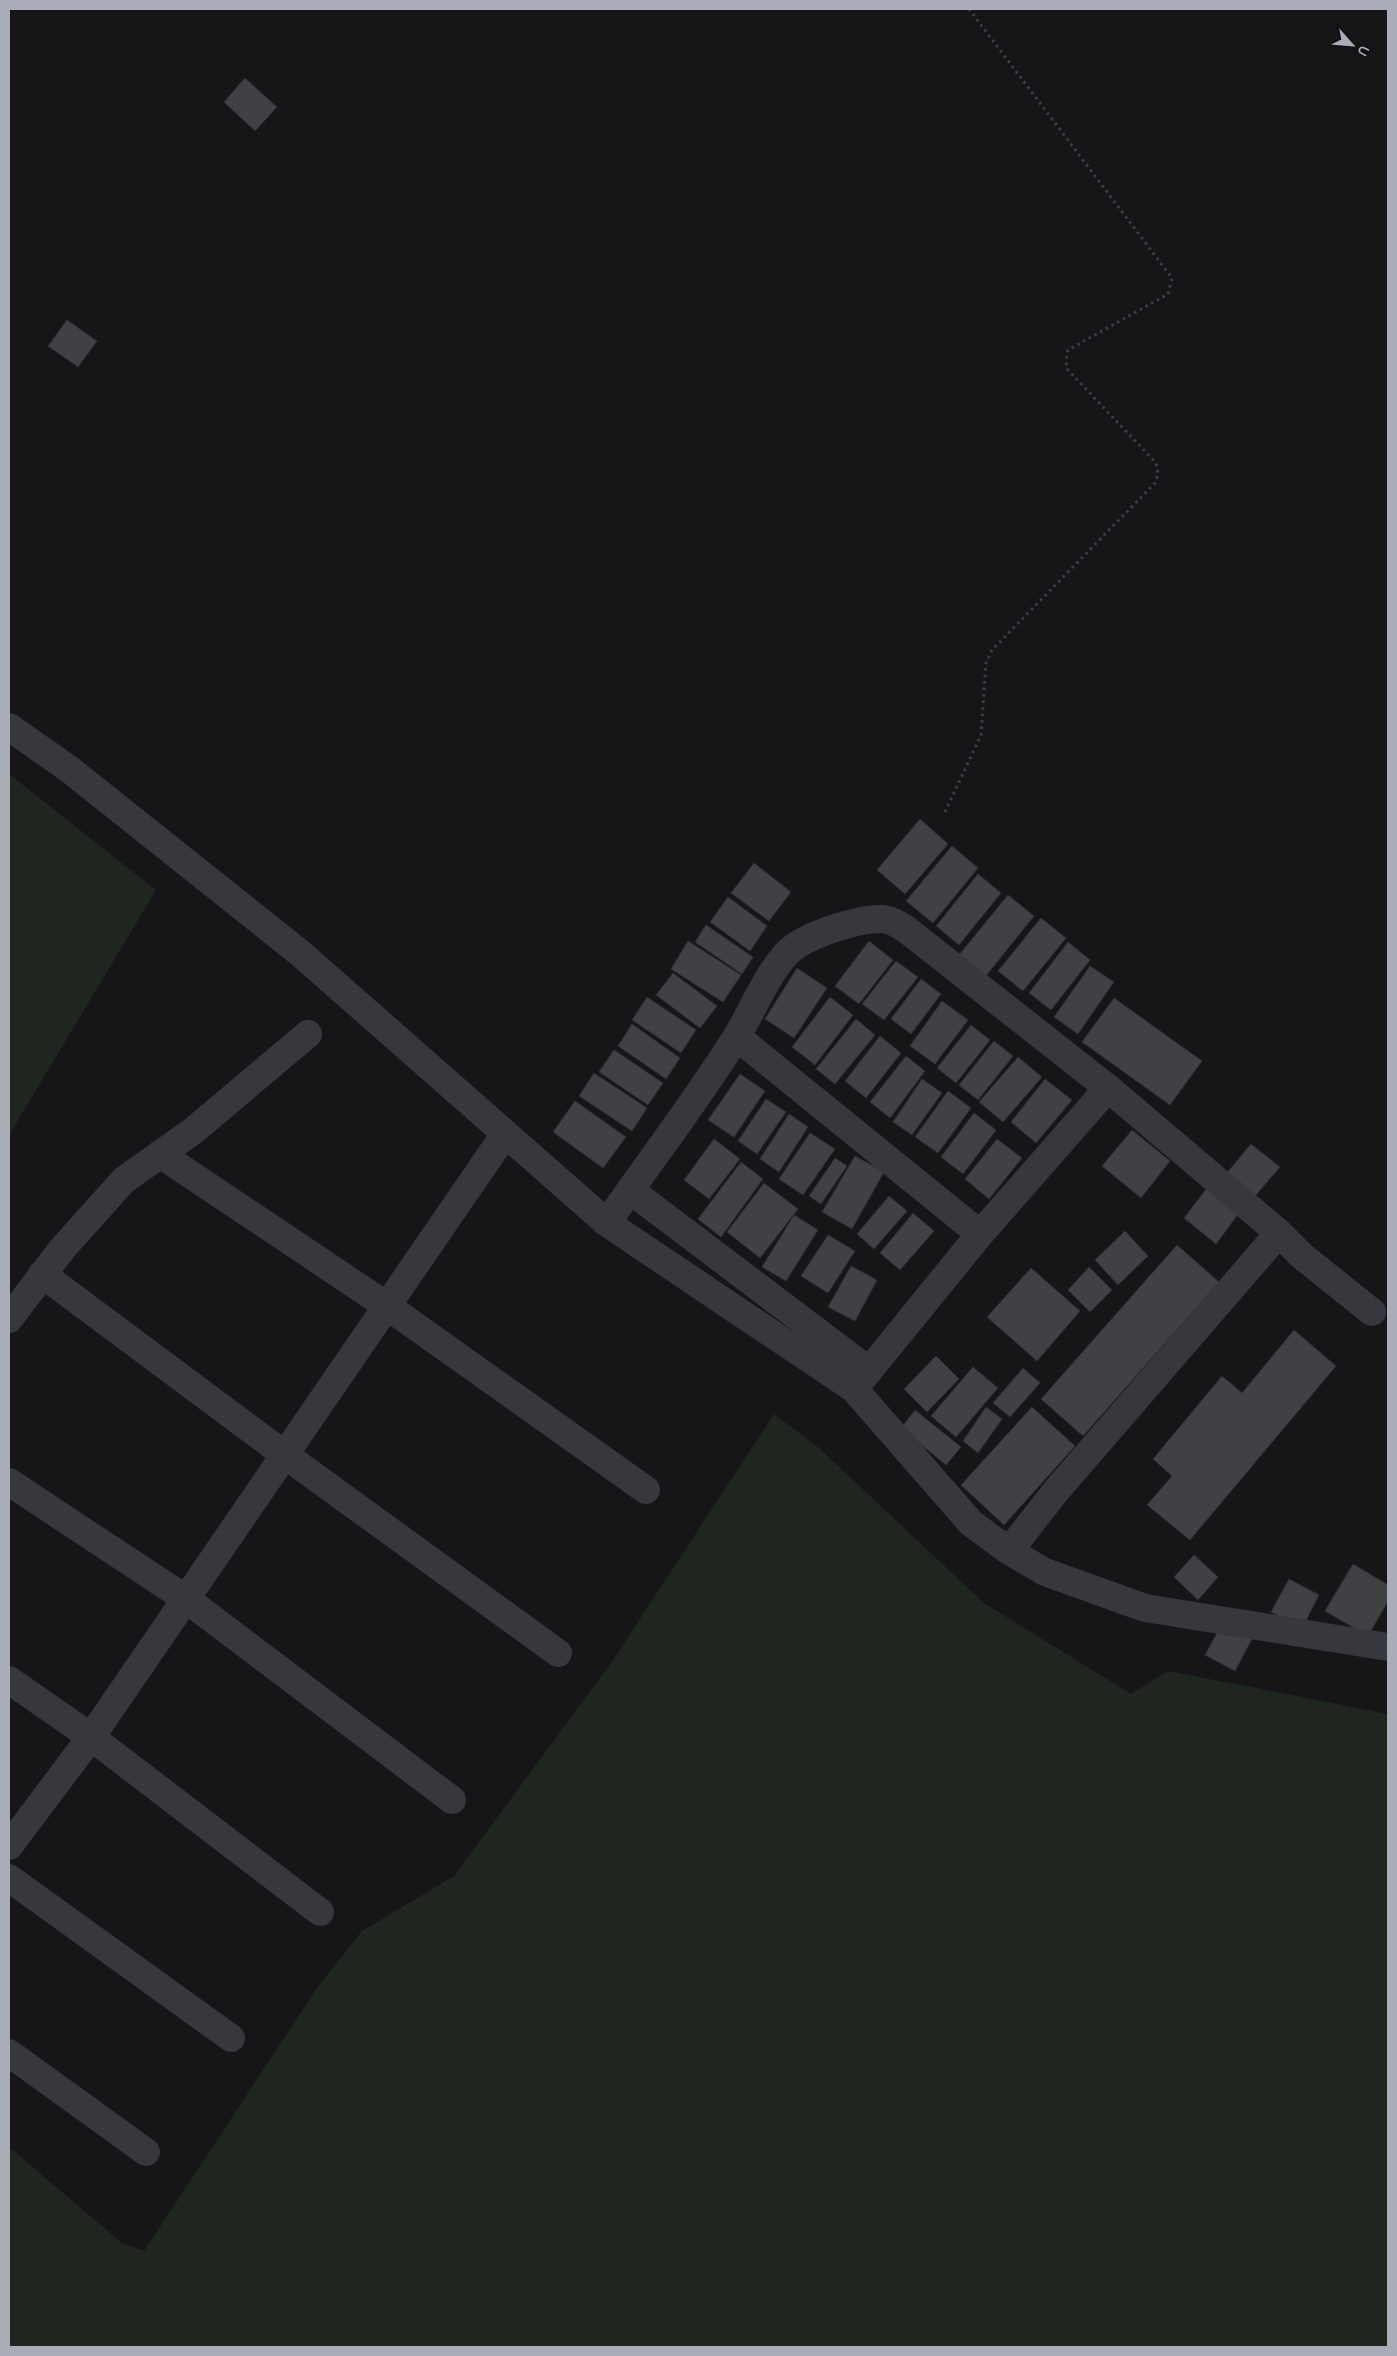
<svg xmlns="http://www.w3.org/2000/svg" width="1397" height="2356" font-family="Quicksand,sans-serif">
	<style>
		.green { fill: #1e261f }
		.building { fill: #404145; stroke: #303034 }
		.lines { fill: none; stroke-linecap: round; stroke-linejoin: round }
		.path { stroke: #3d3f44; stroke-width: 3; stroke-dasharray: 2.5 4; stroke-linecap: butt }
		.street { stroke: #37383d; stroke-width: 28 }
	</style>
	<rect width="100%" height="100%" fill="#161618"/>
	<path class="green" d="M9,774L156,890L9,1135Z
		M774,1414L819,1448L984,1603L1131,1694L1168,1671L1388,1714V2347H9V2147L122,2243L144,2251L317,1988L362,1931L454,1876L611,1663Z"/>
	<path class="building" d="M245,78L277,107L255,131L224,102Z
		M67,320L97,341L78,367L48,346Z
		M920,819L948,844L905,894L877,870Z
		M952,846L978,868L933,923L906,901Z
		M754,863L791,892L769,921L731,893Z
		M978,874L1001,893L959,945L936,926Z
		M1008,895L1034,916L985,977L959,955Z
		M728,897L767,926L750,951L710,922Z
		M1041,918L1066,938L1023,991L998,971Z
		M706,925L753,957L742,974L695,942Z
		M688,941L741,975L723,1002L671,969Z
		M869,941L893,960L859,1004L835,986Z
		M1068,942L1090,960L1051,1010L1029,993Z
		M896,961L918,977L884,1020L862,1004Z
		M1090,966L1114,982L1078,1034L1054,1017Z
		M797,968L827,988L794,1038L765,1019Z
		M673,973L717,1006L700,1028L656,995Z
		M921,979L941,994L911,1034L891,1019Z
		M647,997L696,1030L681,1053L632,1020Z
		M830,997L853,1015L815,1065L792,1047Z
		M1114,998L1202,1061L1170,1105L1082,1042Z
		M942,1001L968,1020L935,1064L910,1046Z
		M856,1019L875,1035L835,1084L816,1069Z
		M632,1024L680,1058L666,1079L618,1046Z
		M971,1025L990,1040L956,1083L937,1068Z
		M880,1036L901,1053L866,1098L845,1081Z
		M994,1041L1013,1056L978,1100L959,1085Z
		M614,1050L663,1083L648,1105L599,1072Z
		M906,1056L925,1071L890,1118L870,1102Z
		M1018,1057L1042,1077L1003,1122L979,1102Z
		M594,1073L647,1108L632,1131L579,1096Z
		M740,1074L765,1091L734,1137L708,1120Z
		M922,1079L942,1093L912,1135L893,1122Z
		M1045,1079L1072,1100L1036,1143L1011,1122Z
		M948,1091L971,1108L938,1153L915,1137Z
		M766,1099L786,1112L757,1154L738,1141Z
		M575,1101L626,1137L603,1168L553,1132Z
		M974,1113L996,1130L963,1174L941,1157Z
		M789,1114L808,1127L779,1172L760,1159Z
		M1132,1130L1170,1161L1141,1198L1102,1166Z
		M810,1133L835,1149L803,1195L779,1179Z
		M714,1139L740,1159L709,1199L684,1180Z
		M997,1139L1022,1158L989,1199L965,1179Z
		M1251,1144L1280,1167L1249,1203L1221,1180Z
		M855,1156L884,1172L852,1229L822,1212Z
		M835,1158L847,1166L821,1204L809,1196Z
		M741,1162L763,1179L721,1237L698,1219Z
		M764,1183L798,1209L760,1258L727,1232Z
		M1207,1188L1239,1213L1216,1244L1184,1218Z
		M889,1196L907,1211L874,1249L857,1234Z
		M913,1213L934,1231L900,1270L880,1253Z
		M794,1215L818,1230L786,1281L762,1267Z
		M1125,1231L1148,1256L1118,1285L1095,1260Z
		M828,1235L855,1251L828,1293L801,1276Z
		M1177,1245L1219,1282L1083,1436L1041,1399Z
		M851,1266L877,1280L855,1321L828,1307Z
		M1089,1267L1112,1290L1090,1312L1068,1290Z
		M1031,1268L1080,1311L1037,1361L987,1317Z
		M1294,1330L1336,1366L1190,1540L1147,1505L1172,1476L1153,1459L1222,1376L1242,1393Z
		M936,1356L959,1379L927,1412L904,1389Z
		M973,1367L998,1388L956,1437L931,1416Z
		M1023,1368L1040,1383L1010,1417L993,1403Z
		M986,1407L1002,1419L978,1453L963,1441Z
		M1032,1407L1075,1446L1004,1525L961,1485Z
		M915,1410L961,1447L946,1465L901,1428Z
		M1194,1555L1218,1577L1198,1600L1174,1577Z
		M1353,1564L1388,1585V1601L1368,1636L1325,1611Z
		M1289,1579L1319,1595L1302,1628L1271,1612Z
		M1222,1624L1252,1639L1235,1671L1205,1655Z"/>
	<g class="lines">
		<path class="path" d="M945,812L981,735L986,663L992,650L1155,483L1158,474L1156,463L1067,369L1066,360L1068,350L1168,294L1172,278L969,9"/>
		<path class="street" d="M9,727L69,769L300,953L607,1223L854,1389L971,1523L1009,1551L1045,1572L1145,1608L1388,1647
			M737,1037L980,1234
			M1108,1088L1279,1233L1302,1256L1372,1312
			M160,1154L387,1306L646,1490
			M630,1190L868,1370
			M607,1223C650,1161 697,1100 737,1036C752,1012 771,964 794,947C814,933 859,918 883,919C892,920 900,925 907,930L1108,1088L980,1234L854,1389
			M42,1274L285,1455L558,1653
			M9,1319L62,1249L124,1180L193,1131L308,1034
			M9,1482L186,1599L452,1800
			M1009,1551L1056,1491L1279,1233
			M9,1680L91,1737L320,1912
			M9,1846L91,1737L505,1134
			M9,1878L231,2038
			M9,2053L146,2152"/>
	</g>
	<rect width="1397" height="2356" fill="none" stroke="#a8adb8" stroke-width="20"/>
	<g transform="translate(1352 45) rotate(117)" stroke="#111113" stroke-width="4" paint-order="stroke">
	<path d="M0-4L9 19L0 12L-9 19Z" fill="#a8adb8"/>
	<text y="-8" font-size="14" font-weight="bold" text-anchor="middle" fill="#a8adb8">U</text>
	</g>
</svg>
